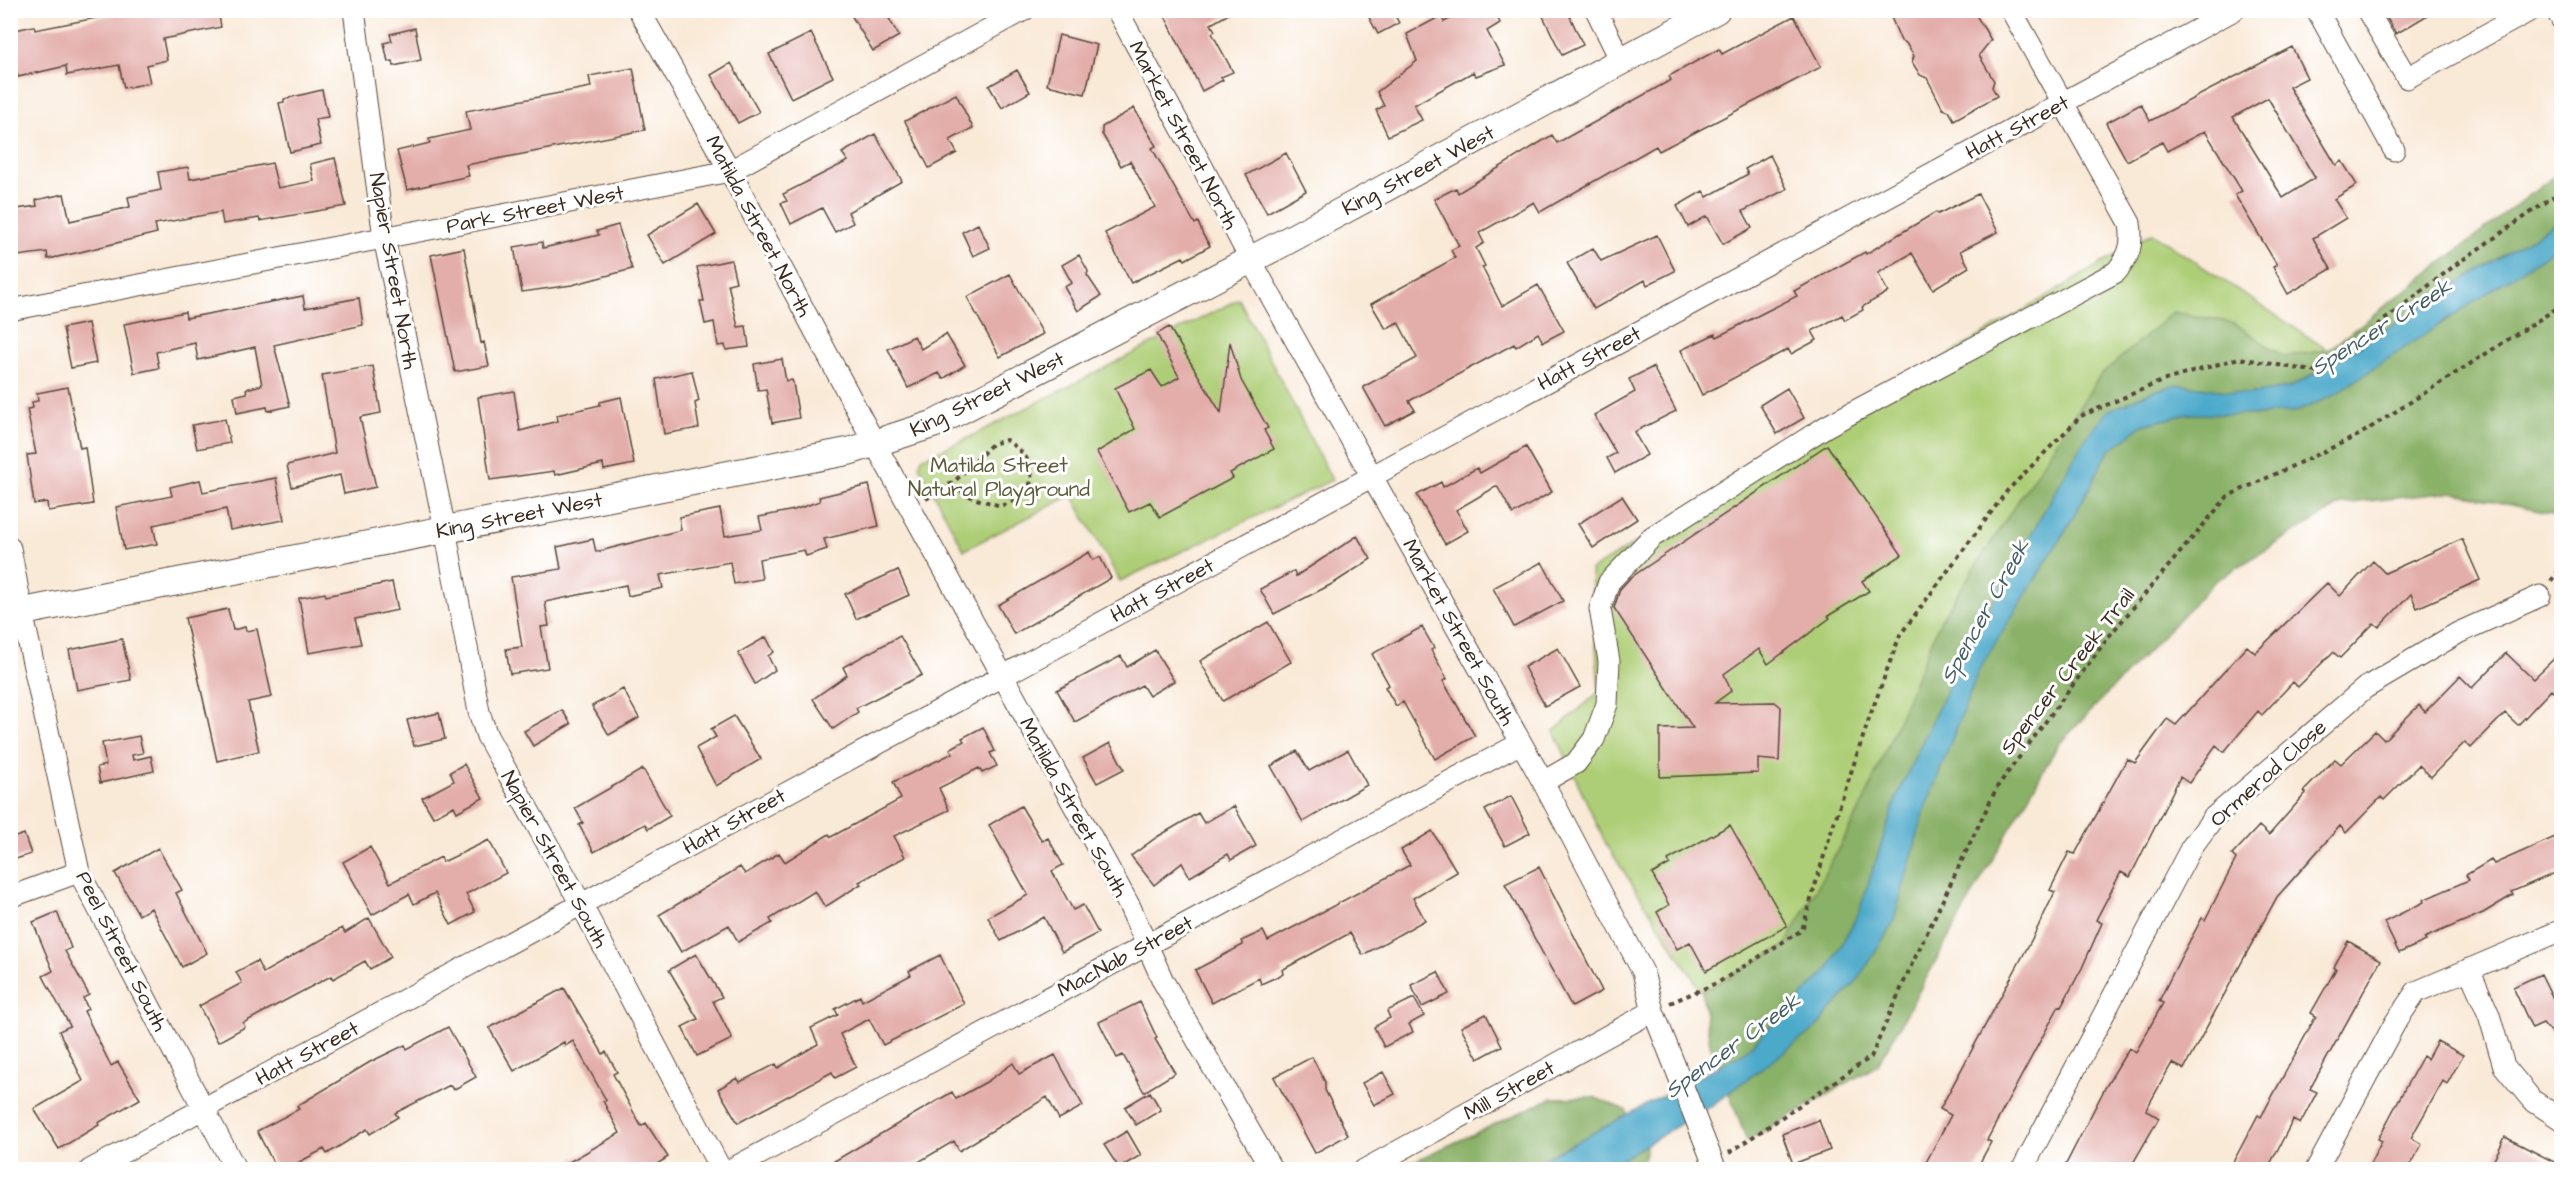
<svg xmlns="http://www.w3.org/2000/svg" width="2572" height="1180" font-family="'Architects Daughter',sans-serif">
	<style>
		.green { fill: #adce76; stroke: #747c4a; stroke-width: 1.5 }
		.forest { fill: #8ab167; stroke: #626e42; stroke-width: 1.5 }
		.water { fill: #4ca9ca; stroke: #446a74; stroke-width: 1.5 }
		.building { fill: #e3aeaa; fill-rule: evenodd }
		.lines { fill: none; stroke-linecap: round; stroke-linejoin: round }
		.minor-casing { stroke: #58473a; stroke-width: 23 }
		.major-casing { stroke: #58473a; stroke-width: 29 }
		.path { stroke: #58473a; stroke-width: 4; stroke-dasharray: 4.5 4.5; stroke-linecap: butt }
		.minor { stroke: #fff; stroke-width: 21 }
		.major { stroke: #fff; stroke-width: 27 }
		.labels { text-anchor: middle; stroke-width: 6; stroke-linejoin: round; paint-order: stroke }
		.street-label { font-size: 21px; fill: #3b2a1e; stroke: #fff }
		.park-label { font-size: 21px; fill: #5d5b38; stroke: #fff }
		.water-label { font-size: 22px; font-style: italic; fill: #425d63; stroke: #fff }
	</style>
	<rect width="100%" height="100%" fill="#fff"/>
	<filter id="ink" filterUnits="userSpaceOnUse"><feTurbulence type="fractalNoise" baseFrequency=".0167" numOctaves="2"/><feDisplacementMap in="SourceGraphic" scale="12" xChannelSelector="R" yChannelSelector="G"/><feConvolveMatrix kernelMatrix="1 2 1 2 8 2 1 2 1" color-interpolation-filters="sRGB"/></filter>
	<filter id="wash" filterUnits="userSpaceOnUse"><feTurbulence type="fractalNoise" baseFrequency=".008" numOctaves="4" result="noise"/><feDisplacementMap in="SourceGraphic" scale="24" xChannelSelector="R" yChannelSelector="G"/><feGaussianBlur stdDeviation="1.35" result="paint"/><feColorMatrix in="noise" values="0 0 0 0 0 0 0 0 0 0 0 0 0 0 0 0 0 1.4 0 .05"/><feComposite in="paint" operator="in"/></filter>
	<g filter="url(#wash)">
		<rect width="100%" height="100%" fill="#f9e9d7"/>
		<path class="green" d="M2152,233L2328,350L2284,357L2234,323L1862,806L1785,946L1702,992L1606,844L1554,731L1599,692L1591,570Z
			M1239,299L1332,480L1120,581L1072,495L964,550L919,466L922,458L966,439Z"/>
		<path class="forest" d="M2561,171V516L2452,492L2341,504L2215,581L2058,745L1974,892L1878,1065L1747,1141L1710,1044L1702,992L1785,946L1862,806L1941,619L2099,377L2173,312L2234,323L2284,357L2328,350Z
			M1593,1097L1626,1110L1646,1145L1643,1163L1636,1169L1395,1170L1552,1098Z"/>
		<path class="water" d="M2561,219V244L2332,396L2299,411L2261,415L2188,414L2143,425L2109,451L2073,518L1979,670L1925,809L1893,923L1860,977L1815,1029L1712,1105L1605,1169L1523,1170L1742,1054L1827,971L1859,912L1897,796L1961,658L2085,439L2108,411L2148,393L2177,384L2248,394L2288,388L2317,372Z"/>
		<g id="blocks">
			<path class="building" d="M137,10H218L221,27L163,39L167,60L146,65L150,83L124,88L119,65L67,75L66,66L18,77L10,46V31L34,26L35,30Z
				M848,10H884L899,36L873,51Z
				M1162,10H1236L1211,24L1215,31L1212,33L1233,72L1221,77L1223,80L1202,91Z
				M1365,10H1392L1399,23L1378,34Z
				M1468,10H1494L1500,23L1487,31L1505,65L1476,76L1473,72L1414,105L1422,120L1388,136L1376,110L1384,106L1377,92L1417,61L1407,34L1441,16L1444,22Z
				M1540,10H1567L1583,45L1562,55Z
				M1888,10H1973L1991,40L1979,55L1994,81L1992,87L1997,96L1954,120L1949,111L1943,109L1927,78L1920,75L1912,62L1914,56L1906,43L1901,41Z
				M2382,10H2436L2396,34Z
				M1794,16L1821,67L1659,151L1656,146L1540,212L1534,202L1479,233L1484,243L1476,248L1485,266L1482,267L1502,306L1538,285L1564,331L1543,342L1538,333L1516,347L1514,344L1409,401L1415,410L1385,426L1363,387L1417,358L1398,322L1386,329L1371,304L1455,258L1451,250L1459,246L1434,199L1456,188L1458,193L1552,135L1557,143L1671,80L1669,76L1719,49L1722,54Z
				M415,28L421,60L394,66L393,61L388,62L384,43L392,41L390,34Z
				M811,33L833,77L791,98L769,54Z
				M1059,35L1097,45L1085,94L1047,85Z
				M2292,47L2307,78L2289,87L2336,165L2342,161L2357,185L2334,199L2346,218L2313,238L2331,269L2288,294L2273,267L2277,265L2235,195L2242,191L2205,131L2167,151L2162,142L2127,161L2106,123L2141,104L2150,121ZM2268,98L2315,178L2283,198L2233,117Z
				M731,63L759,112L738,123L711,75Z
				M633,68L645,130L466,165L469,176L407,190L397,151L430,143L429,139L470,130L466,111L591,87L589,76Z
				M1017,70L1030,92L1002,108L989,86Z
				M322,90L328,117L315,119L321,145L290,152L279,103L284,102V99Z
				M956,94L973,128L950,140L957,153L929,168L905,121Z
				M1134,108L1156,146L1152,148L1195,224L1198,222L1203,235L1210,246L1185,260L1183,257L1131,283L1105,233L1155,207L1130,161L1121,166L1102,134V127Z
				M875,134L902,181L848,212L853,223L835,232L822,208L791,224L781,203L787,201L783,194L848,161L842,153Z
				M1286,153L1306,191L1267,213L1246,175Z
				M1770,155L1787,189L1743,211L1752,228L1723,244L1707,216L1688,227L1677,206L1703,191L1707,197L1748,174L1745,169Z
				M335,158L346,206L260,221L259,218L223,224L221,212L155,224L157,233L76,253L48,259L47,252L10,257V210L37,206L36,200L64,194L70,221L130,207L128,197L161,190L158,172L188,167L190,179L272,163L278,188L314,181L310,164Z
				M1978,194L1998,232L1960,251L1969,267L1933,289L1912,253L1878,273L1888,292L1862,307L1863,310L1845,320L1842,315L1812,331L1817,340L1791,354L1788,349L1702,395L1681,350L1715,334L1717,337L1765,312L1797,296L1794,291L1865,252L1866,254L1936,212L1938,214Z
				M698,204L716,234L665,265L647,235Z
				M978,224L990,248L973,256L962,232Z
				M618,225L632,269L572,285L522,292L514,247L542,242L543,248L599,235L597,231Z
				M1657,235L1675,271L1647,285L1645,280L1594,309L1567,263L1593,248L1601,261Z
				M464,248L481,343L484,342L489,366L455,372L431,255Z
				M1079,255L1088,271L1087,275L1101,296L1078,311L1064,287L1072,283L1062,265Z
				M731,260L736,282L728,284L738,327L746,326L749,347L726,350L725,345L718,346L714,322L705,324L700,301H704L697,267Z
				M1010,274L1043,334L1000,357L967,297Z
				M303,296L305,308L359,298L363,325L274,345L290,406L268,411L267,407L237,413L234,396L247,393L246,389L262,385L255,347L198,360L195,343L156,352L159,368L134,373L124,324L185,312L186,318Z
				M88,323L96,363L71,368L63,328Z
				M1169,327L1221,413L1230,342L1241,380L1268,428L1264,430L1274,449L1230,473L1233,478L1160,517L1150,502L1129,512L1097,452L1135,429L1115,388L1151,370L1162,387L1179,377L1157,334Z
				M946,334L965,365L943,379L939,373L908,388L888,349L914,336L921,349Z
				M782,359L786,381L792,380L793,383L799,418L772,423L766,389L758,390L754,364Z
				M373,366L381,413L360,417L376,487L344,494L340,475L292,487L287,465L335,453L322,375Z
				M1653,367L1676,411L1634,432L1647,455L1615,473L1607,458L1616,453L1594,415L1635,392L1629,379Z
				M692,371L699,401L695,403L699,428L664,434L656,379Z
				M68,387L80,448L85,447L93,504L48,511L47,502L34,504L27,455L36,454L27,409L33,408L32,402L38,401L37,393Z
				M1787,388L1804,418L1777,434L1760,405Z
				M514,391L520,431L558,421L557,415L600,405V402L621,397L634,464L604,470L603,464L555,475L554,471L490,480L478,397Z
				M225,419L230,443L197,449L192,425Z
				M1827,445L1902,555L1862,581L1869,591L1828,616L1830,618L1768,664L1759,649L1724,674L1731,691L1715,703L1775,702L1781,707L1779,761L1758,759V773L1660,777V729L1693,728L1614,608L1620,589L1630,578Z
				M1526,447L1552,492L1513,514L1497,486L1456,510L1468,531L1445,544L1417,495L1441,482L1443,487L1477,468L1480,473Z
				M276,478L284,520L230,530L226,509L153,525L157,544L124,550L116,507L172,496L170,487L200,480L203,492Z
				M869,485L879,526L824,539L827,549L806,556L804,550L759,559L762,579L734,584L730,562L660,575L663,588L628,596L626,585L545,602L549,626L541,627L548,668L510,674L506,649L522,647L511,577L561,569L557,547L593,539L596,552L681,530L679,517L720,509L725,536L762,530L759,517L794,510L820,501L819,497Z
				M1622,496L1637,519L1593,548L1578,524Z
				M1357,536L1371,559L1334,583L1274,614L1260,589L1294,571L1296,576Z
				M2462,539L2480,580L2417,608L2411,594L2379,627L2374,623L2340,658L2333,652L2298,687L2293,682L2262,715L2258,711L2224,752L2216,745L2189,783L2180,777L2130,877L2121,872L2096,920L2102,923L2082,968L2061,1007L2059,1006L1987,1140L1991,1142L1976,1170H1922L1951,1115L1940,1109L2033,937L2055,892L2050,890L2069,852L2075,854L2127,759L2135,763L2167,719L2176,725L2247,646L2255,653L2327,583L2340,596L2373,561L2385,573Z
				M1089,552L1093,560L1100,557L1111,578L1014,634L998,605Z
				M1542,562L1563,601L1514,627L1493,588Z
				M898,570L909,595L856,619L845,594Z
				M392,582L398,610L355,619L361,644L309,653L299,598L325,593L326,596Z
				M228,609L233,630L245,627L246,631L257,629L272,697L248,702L259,751L217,761L185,618Z
				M1268,622L1291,662L1223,701L1200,661Z
				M1422,627L1434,648L1431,650L1447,679L1443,681L1475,736L1435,759L1403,702L1396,706L1385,687L1389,685L1372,654Z
				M900,636L922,675L856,708L858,712L833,729L813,699L847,675L843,667Z
				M766,637L774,652L768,656L775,670L755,684L738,653Z
				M122,639L131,680L77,690L69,650Z
				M1558,648L1580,687L1545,706L1524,667Z
				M1155,650L1174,681L1149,696L1142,685L1075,722L1057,690L1121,656L1127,667Z
				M2562,651V700L2551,690L2518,725L2505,713L2471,748L2465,742L2431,777L2419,765L2384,800L2381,797L2346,833L2340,826L2277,897L2184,1069L2172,1063L2146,1110L2159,1118L2129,1170H2063L2105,1088L2129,1048L2136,1052L2163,1003L2159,1001L2181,957L2202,918L2205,920L2236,859L2232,855L2259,826L2269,835L2306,793L2304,791L2335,759L2341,764L2375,731L2384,740L2419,705L2425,712L2460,676L2472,688L2506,653L2533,679Z
				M623,689L639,718L609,735L592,706Z
				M562,710L571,724L533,746L524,731Z
				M439,713L445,739L414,746L407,720Z
				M734,716L761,759L716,786L696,748L716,737L711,729Z
				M983,727L995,751L990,753L997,766L982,773L979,768L939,788L949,810L894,836L905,857L859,882L861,884L825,907L815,891L770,919L772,923L738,942L729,925L681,952L659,915L740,867L745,874L779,853L785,862L829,834L831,837L901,799L893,782L953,753L950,749L964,741L962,738Z
				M139,736L143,753L132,755L133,760L151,756L154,771L100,783L97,767L106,765L102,743Z
				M1110,743L1124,769L1097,783L1083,758Z
				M1348,750L1367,785L1303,822L1271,766L1297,751L1309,771Z
				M464,764L483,798L457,812L454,806L433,817L422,798L454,781L450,772Z
				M643,769L670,816L648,829L645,824L594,852L579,825L583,823L575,808Z
				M1511,796L1530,833L1505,846L1485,810Z
				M1021,806L1042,841L1048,838L1063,865L1052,871L1073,910L1083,905L1098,933L1062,952L1044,917L1001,941L988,917L1028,895L989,825Z
				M1234,806L1256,846L1231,860L1228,854L1190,877L1182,863L1154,885L1131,856L1157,837L1198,813L1204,823Z
				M1730,825L1787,926L1706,971L1690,942L1677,949L1657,912L1669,905L1652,874L1670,864L1668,860Z
				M1432,831L1457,872L1413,898L1425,920L1363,955L1350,933L1282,970L1283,974L1261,984L1259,978L1212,1003L1195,970L1243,945L1241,941L1263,931L1268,941L1410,865L1401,850Z
				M24,834L31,854L10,861V839Z
				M2562,834V870L2511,892L2513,895L2483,913L2424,938L2426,941L2399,953L2384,922L2424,902L2423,900L2469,880L2466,875L2491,860L2494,864Z
				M489,840L506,873L466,894L475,912L451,925L435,893L414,904L409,894L372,915L343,862L370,847L390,883L441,857L443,862Z
				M158,848L182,890L176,893L207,953L182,967L151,908L139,915L115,873Z
				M1539,867L1602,991L1572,1007L1505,884Z
				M57,912L71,948L65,951L89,995L83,998L88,1009L84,1011L111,1066L118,1062L140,1099L98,1123L99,1125L59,1149L34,1109L83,1081L59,1031L70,1026L43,976L53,971L33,922Z
				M369,918L391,957L370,969L365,961L333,979L331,976L243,1023L245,1027L218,1042L199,1006L242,983L236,972L257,961L263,973L342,928L345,933Z
				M2348,941L2381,960L2310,1089L2317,1092L2300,1124L2293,1120L2267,1170H2229L2258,1115L2261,1117L2316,1016L2311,1013L2336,969L2334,967Z
				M696,954L722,997L713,1001L732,1039L697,1056L682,1027L698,1019L669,970Z
				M940,955L964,1004L883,1045L869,1019L840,1034L856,1067L835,1078L832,1072L738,1123L718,1089L737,1078L740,1082L776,1064L778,1068L818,1044L811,1028L838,1015L835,1009L860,996L862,1001L911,975L909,971Z
				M1438,972L1449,994L1422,1007L1411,985Z
				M2541,974L2562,1017V1046L2543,1023L2532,1028L2513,987Z
				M564,988L603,1054L606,1052L617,1072L613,1074L641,1126L646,1123L668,1157L648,1170H555L620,1133L603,1101L606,1100L573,1041L565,1046L564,1042L514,1071L489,1028Z
				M1414,998L1424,1016L1409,1024L1413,1032L1384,1047L1374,1027L1390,1018L1387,1011Z
				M1140,1002L1157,1038L1155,1039L1175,1073L1144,1092L1123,1055L1117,1058L1099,1022Z
				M1486,1014L1502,1046L1478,1059L1461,1027Z
				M448,1027L476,1077L453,1090L450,1085L395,1113L398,1117L370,1134L367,1129L327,1154L324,1149L284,1170H277L257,1131L299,1109L297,1106L370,1062L405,1045L407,1049Z
				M2437,1041L2463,1055L2447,1084L2443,1081L2411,1138L2422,1144L2408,1170H2367L2382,1141L2378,1139L2404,1090L2423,1056L2427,1059Z
				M1055,1055L1083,1106L1059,1119L1047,1097L959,1151L954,1141L905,1170H819L952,1092L956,1099L988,1081L1013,1063L1019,1074Z
				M1312,1057L1325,1082V1090L1348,1135L1315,1153L1274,1077Z
				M1383,1072L1395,1094L1374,1105L1362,1083Z
				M1150,1092L1161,1110L1136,1125L1125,1107Z
				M1819,1120L1830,1150L1793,1164L1782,1134Z
				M1127,1131L1141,1155L1119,1168L1104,1145Z
				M2505,1137L2562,1166V1170H2513L2494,1160Z"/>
		</g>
	</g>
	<g filter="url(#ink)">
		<use href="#blocks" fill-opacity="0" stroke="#58473a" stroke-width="1.5"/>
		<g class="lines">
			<g class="minor-casing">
				<path id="minor" d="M354,10L384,238L445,529L479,712L487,736L581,904L721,1170
					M639,10L730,171L875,444L1130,907L1163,981L1272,1170
					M1117,10L1203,168L1250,259L1543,782L1643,972L1653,1011L1716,1170
					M1596,10L1621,61
					M2317,10L2394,150
					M2367,10L2407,78L2531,10
					M2556,10L2562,20
					M10,310L730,171L1024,10
					M10,548L22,612L79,872L236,1170
					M1543,782L1576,763L1594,739L1607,704L1609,661L1600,609L1609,582L1652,537L1827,426L2116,272C2130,256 2133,244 2130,223L2011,10
					M10,897L79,872
					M2469,969L2489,1015L2504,1066L2532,1100L2562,1120
					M90,1170L2234,10
					M730,1170L1521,743
					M1364,1170L1653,1011
					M2022,1170L2191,848L2214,817L2365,688L2458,633L2540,596
					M2316,1170L2395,1023L2416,992L2562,930"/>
			</g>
			<g class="major-casing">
				<path id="major" d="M10,614L850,451L934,424L1281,244L1716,10"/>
			</g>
			<path class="path" d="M926,499L955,481L992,444L1006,440C1029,455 1038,469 1026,496L1001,506L973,498L950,484
				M2551,581L2562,566
				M1670,1003L1719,982L1802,930L1831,832L1870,716L1900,635L2007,491L2081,416L2162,381L2239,358L2317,372L2458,263L2562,191
				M1729,1153L1871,1057L1911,966L1997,787L2110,635L2228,496L2359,435L2562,305"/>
			<use href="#minor" class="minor"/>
			<use href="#major" class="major"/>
		</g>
	</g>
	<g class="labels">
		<g class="street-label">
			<text transform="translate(2017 127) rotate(-28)" y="7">Hatt Street</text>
			<text transform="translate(1184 135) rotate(62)" y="7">Market Street North</text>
			<text transform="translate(1418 170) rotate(-28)" y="7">King Street West</text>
			<text transform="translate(535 209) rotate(-11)" y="7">Park Street West</text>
			<text transform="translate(759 226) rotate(62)" y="7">Matilda Street North</text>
			<text transform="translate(394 271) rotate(80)" y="7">Napier Street North</text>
			<text transform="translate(1589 358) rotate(-28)" y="7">Hatt Street</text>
			<text transform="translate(987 394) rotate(-26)" y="7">King Street West</text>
			<text transform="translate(519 515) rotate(-11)" y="7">King Street West</text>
			<text transform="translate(1162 590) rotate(-28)" y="7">Hatt Street</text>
			<text transform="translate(1459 632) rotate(61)" y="7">Market Street South</text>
			<text transform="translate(2067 671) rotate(-52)" y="7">Spencer Creek Trail</text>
			<text transform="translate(2268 773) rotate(-42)" y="7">Ormerod Close</text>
			<text transform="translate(1074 807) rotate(61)" y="7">Matilda Street South</text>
			<text transform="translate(734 821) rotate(-29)" y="7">Hatt Street</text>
			<text transform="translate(555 859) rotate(61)" y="7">Napier Street South</text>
			<text transform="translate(122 951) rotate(63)" y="7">Peel Street South</text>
			<text transform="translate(1125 956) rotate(-28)" y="7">MacNab Street</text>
			<text transform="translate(307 1053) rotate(-28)" y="7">Hatt Street</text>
			<text transform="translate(1509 1090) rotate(-29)" y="7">Mill Street</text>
		</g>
		<g class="park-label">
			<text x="999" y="472">Matilda Street<tspan x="999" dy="24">Natural Playground</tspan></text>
		</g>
		<g class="water-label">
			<text transform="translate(2381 326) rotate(-32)" y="8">Spencer Creek</text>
			<text transform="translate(1984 611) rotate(-61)" y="8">Spencer Creek</text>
			<text transform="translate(1732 1045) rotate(-36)" y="8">Spencer Creek</text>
		</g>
	</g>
	<rect width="2572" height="1180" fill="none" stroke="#fff" stroke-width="36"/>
</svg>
